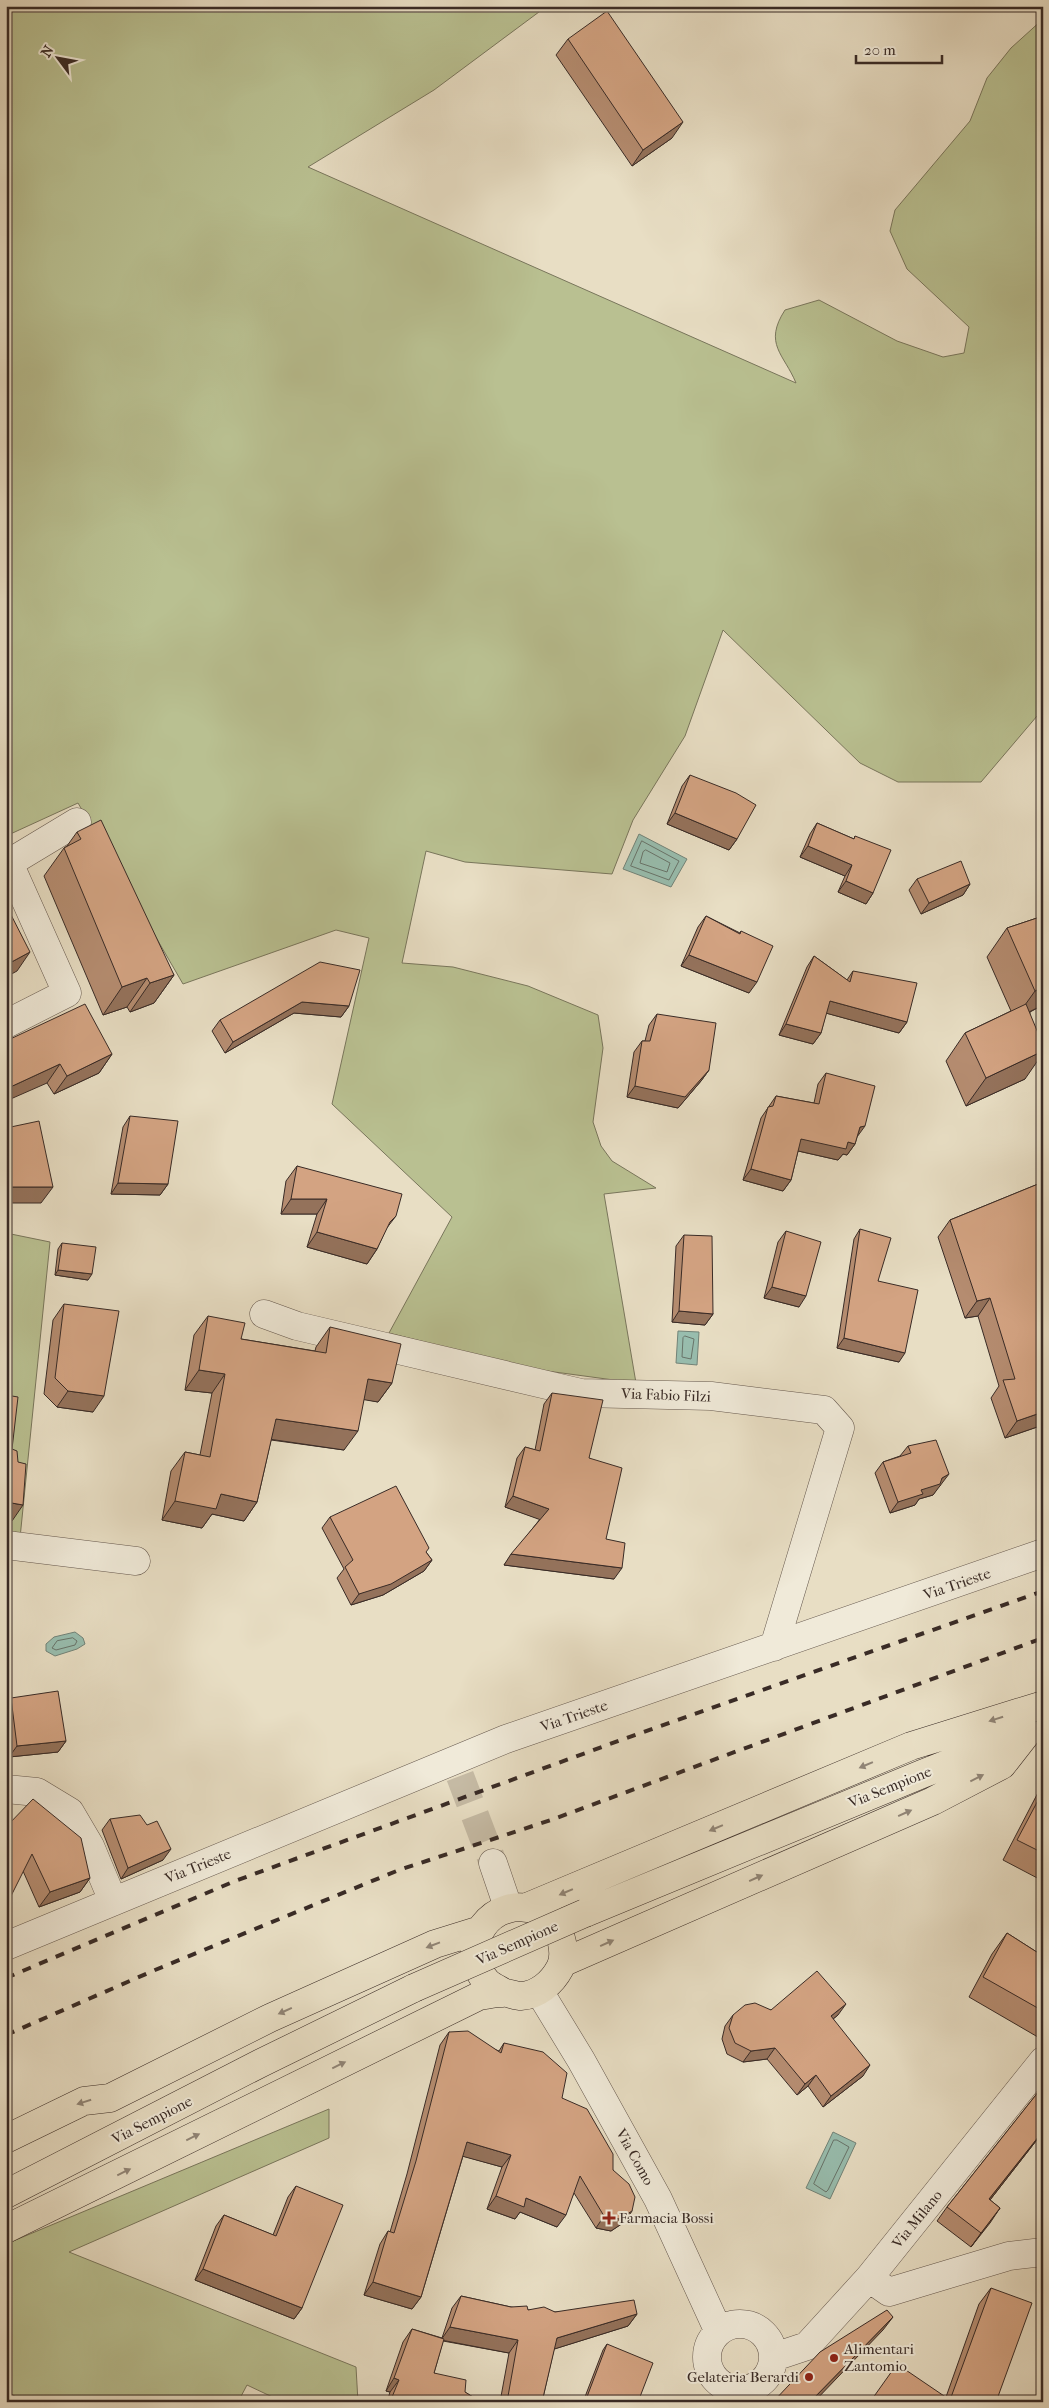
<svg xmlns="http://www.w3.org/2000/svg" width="1049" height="2408" font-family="'IM FELL French Canon',serif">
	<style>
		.green { fill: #b9c091; stroke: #79765c }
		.water { fill: #98bdae; stroke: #728378 }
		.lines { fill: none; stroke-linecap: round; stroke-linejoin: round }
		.shore { stroke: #68746a; stroke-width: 1 }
		.minor-tunnel { stroke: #c5baa4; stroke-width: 28; stroke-dasharray: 28 14; stroke-linecap: butt }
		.minor-casing { stroke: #65584e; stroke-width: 29 }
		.major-casing { stroke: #392b26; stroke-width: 29 }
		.minor { stroke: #f0ead9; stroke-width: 28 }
		.major { stroke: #e8dec4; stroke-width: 28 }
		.rail { stroke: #392b26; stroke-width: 4; stroke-dasharray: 9 9; stroke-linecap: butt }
		.major-bridge-casing { stroke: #392b26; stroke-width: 29; stroke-linecap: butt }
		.major-bridge { stroke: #e8dec4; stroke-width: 28 }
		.wall { fill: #b58c70; stroke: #392b26 }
		.shaded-wall { fill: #94725b; stroke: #392b26 }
		.building { fill: #d3a382; stroke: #392b26 }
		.oneway { fill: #908475 }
		.poi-dot { fill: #8f2418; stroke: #f0ead9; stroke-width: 2 }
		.labels { text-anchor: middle; stroke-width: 4; stroke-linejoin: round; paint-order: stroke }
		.street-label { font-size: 15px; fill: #392b26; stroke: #f0ead9 }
		.poi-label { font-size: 15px; fill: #392b26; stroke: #f0ead9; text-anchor: start }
	</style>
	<rect width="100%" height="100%" fill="#e8dec4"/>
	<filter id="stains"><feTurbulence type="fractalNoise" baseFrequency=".004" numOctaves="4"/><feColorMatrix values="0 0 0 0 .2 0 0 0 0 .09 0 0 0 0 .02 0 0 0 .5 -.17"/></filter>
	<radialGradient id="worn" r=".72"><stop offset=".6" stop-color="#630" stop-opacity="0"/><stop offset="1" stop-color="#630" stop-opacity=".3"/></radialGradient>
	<path class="green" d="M6,6H547L434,90L308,167L796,383C784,354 763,344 785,310L819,300L897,341L943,357L964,353L969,327L907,269L890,231L895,210L970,121L987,78L1011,48L1043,19V709L981,782H898L860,763L723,630L685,736L633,820L612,874L465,862L426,851L402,963L453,967L528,986L598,1015L603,1048L593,1122L601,1146L612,1161L656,1188L604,1194L636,1383L525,1368L389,1333L452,1217L332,1104L369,938L336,930L183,984L78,803L6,836Z
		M6,1233L50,1242L20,1538L6,1536Z
		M329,2109V2138L69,2252L356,2367L358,2402H283L247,2385L238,2402H23L6,2390V2244Z"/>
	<path class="water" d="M639,834L687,859L671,887L623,869Z
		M678,1331L699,1332L697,1365L676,1363Z
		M75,1632L83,1638L85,1644L77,1649L55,1656L46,1651V1644L54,1637Z
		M833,2132L856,2143L830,2199L806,2188Z"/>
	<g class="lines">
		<path class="shore" d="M642,841L679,861L669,880L631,866Z
			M646,850L670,863L667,872L640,863L643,852Z
			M685,1336L694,1339L691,1359L682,1357L683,1338Z
			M73,1638L77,1641L75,1645L56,1650L52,1648L57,1641Z
			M834,2140H837L849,2147L828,2190L826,2192L814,2184Z"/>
		<path class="minor-tunnel" d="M460,1776L493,1863"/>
		<g class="minor-casing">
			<path id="minor" d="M9,863L77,822
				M6,864L9,863L67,993L6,1024
				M264,1314L297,1326L581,1393L711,1396L824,1410L840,1428L774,1647
				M6,1545L136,1561
				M6,1789L37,1792L70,1812L90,1846L113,1901
				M493,1863L508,1907
				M6,1946L506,1739L1043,1553
				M539,1991L581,2060L658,2199L718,2330
				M869,2278L889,2292L1009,2256L1043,2252
				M707 2357a33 33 0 1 1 66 0a33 33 0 1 1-66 0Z
				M774,2357L807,2346L869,2278L1043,2061"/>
		</g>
		<g class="major-casing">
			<path id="major" d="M527,1907L911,1746L1043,1705
				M585,1913L922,1774L1026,1733
				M562,1963L933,1801L1002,1765L1027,1733
				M6,2139L84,2101L110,2098L270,2018L435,1944L480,1930
				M6,2194L261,2063L414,1988
				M6,2229L479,1996C487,1995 494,1993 502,1993C508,1992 515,1996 521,1996C538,1995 552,1983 560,1968C566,1957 563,1944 559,1932C556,1922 547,1914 538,1911C493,1893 454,1945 487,1982C491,1986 498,1989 503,1992"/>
		</g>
		<use href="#minor" class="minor"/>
		<use href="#major" class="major"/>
		<path class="rail" d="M6,1978L235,1881L621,1740L1043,1591
			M6,2035L155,1970L399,1870L551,1820L1043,1638"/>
		<g class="major-bridge-casing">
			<path id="major-bridge" d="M414,1988L585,1913"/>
		</g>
		<use href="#major-bridge" class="major-bridge"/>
	</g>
	<path class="wall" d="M568,39L672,138L632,166L556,55Z
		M690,775L737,839L729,850L667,824L682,786Z
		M817,823L854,839L855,836L873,893L866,904L838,892L845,876L800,857L810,834Z
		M77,832L174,975L154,1003L130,1012L127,1007L103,1015L44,876L64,848L67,846Z
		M917,879L970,884L963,895L921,914L909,890Z
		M706,916L740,933L741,931L749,993L681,966L698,927Z
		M1043,916V1005L1030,1012L1025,1079L966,1106L946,1061L965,1033L1011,1011L987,957L1007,928Z
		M814,956L847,980L853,971L907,1022L899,1033L826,1013L821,1033L813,1044L779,1035L807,967Z
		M349,1006L341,1017L294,1013L225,1053L212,1031L220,1020Z
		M657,1014L709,1070L701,1081L678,1108L627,1097L634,1052L642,1041H645L649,1025Z
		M6,1041L112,1054L99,1073L54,1094L47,1083Z
		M826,1073L857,1137L855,1144L847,1155L843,1154L838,1160L798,1151L791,1180L783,1191L743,1180L761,1118L776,1096L814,1103L818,1084Z
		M130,1116L168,1184L160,1195L111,1194L123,1127Z
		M297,1166L396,1216L386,1229L377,1249L367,1264L307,1247L317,1214H281L286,1181Z
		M1043,1182V1425L1005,1438L991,1398L999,1386L978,1316L965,1318L938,1237L950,1220Z
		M860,1229L878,1281L899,1362L837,1348L854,1239Z
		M786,1231L799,1307L764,1298L778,1242Z
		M684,1235L713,1314L705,1325L672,1322L676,1246Z
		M62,1243L88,1280L55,1275L58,1249Z
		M64,1304L93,1412L57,1407L44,1394L53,1320Z
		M208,1316L241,1339L315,1351L316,1347L330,1327L392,1383L378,1402L364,1399L344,1450L271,1440L257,1502L244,1521L212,1514L202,1528L162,1520L171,1471L185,1452L200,1455L212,1393L185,1390L194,1335Z
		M552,1393L589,1458L614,1579L504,1565L540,1519L505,1507L517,1458L525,1447L535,1450L544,1404Z
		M908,1446L941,1485L939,1486L933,1495L919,1499L915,1505L890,1513L875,1473L883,1462L900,1456Z
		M330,1517L426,1552L432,1560L424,1571L383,1595L351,1605L337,1578L344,1569L322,1528Z
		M11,1698L66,1741L58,1752L9,1757L6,1731V1705Z
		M1043,1783V1881L1003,1860Z
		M110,1819L163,1860L121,1879L102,1830Z
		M6,1827L90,1878L80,1892L39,1907L23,1871Z
		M1007,1933L1043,1956V2040L969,1997L992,1954Z
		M771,2010L838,2015L833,2019L863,2076L823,2107L808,2086L797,2095L767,2059L743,2062L727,2054L722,2039L725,2026L733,2015Z
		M449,2032L499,2051L504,2043L562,2098L613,2170L632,2211L623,2223L611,2231L596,2228L574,2193L557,2227L520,2212L515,2219L487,2209L502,2167L463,2156L421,2297L412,2309L364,2295L380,2244L388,2231L390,2232L407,2174L440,2045Z
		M1043,2086V2132L990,2200L1000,2208L971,2247L937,2221L947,2207Z
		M296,2186L302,2308L294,2319L195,2280L216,2226L224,2215L273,2235L288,2197Z
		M991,2288L996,2402H870L946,2397L979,2304Z
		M461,2296L511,2307L528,2310L555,2312L637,2314L628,2326L554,2349L542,2402H500L509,2353L443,2341L434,2373L481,2402H387L390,2392L386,2391L403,2342L412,2329L442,2338L452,2308Z
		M607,2344L638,2402H583L603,2350Z"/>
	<path class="shaded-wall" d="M683,122L672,138L632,166L643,150Z
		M675,813L737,839L729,850L667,824Z
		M808,846L852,865L845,876L800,857Z
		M846,881L873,893L866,904L838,892Z
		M970,884L963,895L921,914L929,903Z
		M30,952L17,971L6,977V965Z
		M689,955L757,982L749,993L681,966Z
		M174,975L154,1003L130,1012L150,983Z
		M147,978L127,1007L103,1015L122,987Z
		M1043,987V1005L1015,1019L1035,991Z
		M830,1001L907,1022L899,1033L822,1012Z
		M302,1002L349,1006L341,1017L294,1013L225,1053L233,1042Z
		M786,1024L821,1033L813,1044L779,1035Z
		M1043,1051V1053L1025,1079L966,1106L986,1078Z
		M112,1054L99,1073L54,1094L67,1076Z
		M60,1064L47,1083L6,1101V1089Z
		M709,1070L701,1081L678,1108L627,1097L635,1086Z
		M865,1126L857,1137L860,1127Z
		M801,1139L848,1142L855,1144L847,1155L843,1154L838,1160L794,1150Z
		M751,1169L791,1180L783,1191L743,1180Z
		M118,1183L168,1184L160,1195L111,1194Z
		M6,1187H53L41,1203H6Z
		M291,1199H327L317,1214H281Z
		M317,1232L377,1249L367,1264L307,1247Z
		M58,1270L92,1274L88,1280L55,1275Z
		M772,1287L806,1296L799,1307L764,1298Z
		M990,1298L978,1316L965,1318L977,1301Z
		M679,1311L713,1314L705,1325L672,1322Z
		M844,1338L905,1353L899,1362L837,1348Z
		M199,1370L225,1374L212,1393L185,1390Z
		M368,1379L392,1383L378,1402L354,1398Z
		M68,1391L104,1396L93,1412L57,1407Z
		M1043,1412V1425L1005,1438L1017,1421Z
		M276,1419L358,1431L344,1450L262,1438Z
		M949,1474L933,1495L919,1499L915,1505L890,1513L898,1502L921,1490Z
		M221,1494L257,1502L244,1521L212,1514L202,1528L162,1520L175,1501Z
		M513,1496L549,1509L541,1520L505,1507Z
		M6,1502L23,1505L12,1521L6,1520Z
		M511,1554L622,1568L614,1579L504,1565Z
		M432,1560L424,1571L383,1595L351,1605L359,1594Z
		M66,1741L58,1752L9,1757L17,1746Z
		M171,1849L163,1860L121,1879L128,1868Z
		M90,1878L80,1892L39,1907L50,1892Z
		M846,2004L838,2015L823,2027L831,2016Z
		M775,2048L767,2059L743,2062L751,2051Z
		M870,2065L863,2076L823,2107L831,2096Z
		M816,2075L808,2086L797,2095L805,2084Z
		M1043,2131V2132L979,2214L989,2199Z
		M467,2142L511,2155L502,2167L458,2155Z
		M496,2196L526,2198L566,2215L557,2227L520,2212L515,2219L487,2209Z
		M1000,2208L990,2223L971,2247L981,2233Z
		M632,2211L623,2223L611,2231L596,2228L604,2216Z
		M203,2269L302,2308L294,2319L195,2280Z
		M373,2282L421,2297L412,2309L364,2295Z
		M637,2314L628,2326L548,2351L557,2338Z
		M893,2317L883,2330L814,2402H810Z
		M450,2327L518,2340L509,2353L441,2340Z
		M394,2378L399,2380L390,2392L386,2391Z"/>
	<path class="building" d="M607,11L683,122L643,150L568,39Z
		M690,775L736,793L756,805L737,839L675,813Z
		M101,820L174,975L150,983L147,978L122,987L64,848L81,839L77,832Z
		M817,823L854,839L855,836L891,850L873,893L846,881L852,865L808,846Z
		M961,861L970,884L929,903L917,879Z
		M6,905L30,952L6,965Z
		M706,916L740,934L741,931L773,946L757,982L689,955Z
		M1043,916V987L1035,991L1007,928Z
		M814,956L850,982L853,971L917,983L907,1022L830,1001L821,1033L786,1024Z
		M320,962L360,970L349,1006L302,1002L233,1042L220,1020Z
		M85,1004L112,1054L67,1076L60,1064L6,1089V1041Z
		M1026,1004L1043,1045V1051L986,1078L965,1033Z
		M657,1014L716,1023L709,1070L685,1097L635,1086L642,1041H650Z
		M826,1073L875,1086L865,1126L860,1127L855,1144L848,1142L846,1149L801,1139L791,1180L751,1169L768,1107L773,1106L776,1096L819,1104Z
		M130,1116L178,1121L168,1184L118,1183Z
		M39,1121L53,1187H6V1128Z
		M297,1166L402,1194L396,1216L390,1222L377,1249L317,1232L327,1199H291Z
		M1043,1182V1412L1017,1421L1003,1380L1015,1379L990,1298L977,1301L950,1220Z
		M860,1229L891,1238L878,1281L918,1290L905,1353L844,1338Z
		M786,1231L821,1242L806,1296L772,1287Z
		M684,1235L712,1236L713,1314L679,1311Z
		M62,1243L96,1247L92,1274L58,1270Z
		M64,1304L119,1311L104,1396L68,1391L55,1378Z
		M208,1316L245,1323L241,1339L326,1353L330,1327L401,1344L392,1383L368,1379L358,1431L276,1419L257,1502L221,1494L216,1509L175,1501L185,1452L210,1457L225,1374L199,1370Z
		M552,1393L603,1400L589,1458L622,1468L606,1539L625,1543L622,1568L511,1554L549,1509L513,1496L525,1447L540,1451Z
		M6,1395L18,1397L12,1449L17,1451L18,1462L26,1464L23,1505L6,1502Z
		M936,1440L949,1474L942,1478L940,1484L921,1490L923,1494L898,1502L883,1462L911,1453L908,1446Z
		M396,1486L429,1548L426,1552L432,1560L391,1584L359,1594L345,1567L353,1560L330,1517Z
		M58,1691L66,1741L17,1746L11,1698Z
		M1043,1791V1853L1017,1840Z
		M33,1799L81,1838L90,1878L50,1892L32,1854L6,1906V1827Z
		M140,1815L147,1825L157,1821L171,1849L128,1868L110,1819Z
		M1007,1933L1043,1956V2011L983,1977Z
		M817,1971L846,2004L831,2016L870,2065L831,2096L816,2075L805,2084L775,2048L751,2051L735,2043L729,2028L733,2015L745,2005L755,2003L771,2010Z
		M468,2031L501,2053L504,2043L543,2052L567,2073L562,2098L587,2109L613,2154V2170L629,2184L635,2197L632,2211L619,2219L604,2216L580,2176L566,2215L526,2198L524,2207L496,2196L511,2155L467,2142L421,2297L373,2282L388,2231L394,2233L416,2161L449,2032Z
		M1043,2086V2131L989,2199L1000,2208L981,2233L947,2207Z
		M296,2186L343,2205L302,2308L203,2269L224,2215L276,2236Z
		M991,2288L1032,2303L996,2402H870L897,2364L950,2400Z
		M461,2296L511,2307L527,2306L528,2310L544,2307L555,2312L634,2300L637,2314L557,2338L542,2402H507L518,2340L450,2327Z
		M887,2310L893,2317L810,2402H773L820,2352Z
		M412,2329L444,2339L434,2373L466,2380L465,2392L481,2402H390L399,2380L394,2378Z
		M607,2344L653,2363L638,2402H585Z"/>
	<defs><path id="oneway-solid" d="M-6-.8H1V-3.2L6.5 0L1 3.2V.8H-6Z" transform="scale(1.25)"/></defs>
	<g class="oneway">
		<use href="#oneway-solid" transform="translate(996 1719) rotate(162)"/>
		<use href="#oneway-solid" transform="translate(866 1765) rotate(157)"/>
		<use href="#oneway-solid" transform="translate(977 1778) rotate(-27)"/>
		<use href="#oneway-solid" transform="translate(905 1813) rotate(-24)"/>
		<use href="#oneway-solid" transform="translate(716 1828) rotate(157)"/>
		<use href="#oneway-solid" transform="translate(756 1878) rotate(-24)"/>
		<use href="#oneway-solid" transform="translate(566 1892) rotate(157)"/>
		<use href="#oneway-solid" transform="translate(607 1943) rotate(-24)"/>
		<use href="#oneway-solid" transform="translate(433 1945) rotate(159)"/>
		<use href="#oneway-solid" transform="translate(285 2011) rotate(156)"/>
		<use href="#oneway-solid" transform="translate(339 2065) rotate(-26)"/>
		<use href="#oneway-solid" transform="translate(84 2102) rotate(163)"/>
		<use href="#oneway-solid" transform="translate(193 2137) rotate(-26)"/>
		<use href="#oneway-solid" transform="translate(124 2172) rotate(-26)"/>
	</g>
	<g class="poi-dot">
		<path d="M606.5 2210.5h5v5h5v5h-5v5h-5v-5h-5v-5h5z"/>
		<circle cx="834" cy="2358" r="5"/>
		<circle cx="809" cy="2377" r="5"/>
	</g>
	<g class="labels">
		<g class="street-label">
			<text transform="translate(666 1395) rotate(2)" y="5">Via Fabio Filzi</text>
			<text transform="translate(957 1584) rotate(-19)" y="5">Via Trieste</text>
			<text transform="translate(574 1716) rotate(-19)" y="5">Via Trieste</text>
			<text transform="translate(890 1787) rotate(-22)" y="5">Via Sempione</text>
			<text transform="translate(198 1866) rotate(-22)" y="5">Via Trieste</text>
			<text transform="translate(517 1943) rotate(-24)" y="5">Via Sempione</text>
			<text transform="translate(152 2120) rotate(-27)" y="5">Via Sempione</text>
			<text transform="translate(635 2157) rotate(61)" y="5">Via Como</text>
			<text transform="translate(917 2219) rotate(-51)" y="5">Via Milano</text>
		</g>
		<g class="poi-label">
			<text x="619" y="2223">Farmacia Bossi</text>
			<text x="844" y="2354">Alimentari<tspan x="844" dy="17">Zantomio</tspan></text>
			<text x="799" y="2382" text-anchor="end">Gelateria Berardi</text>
		</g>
	</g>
	<rect width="1049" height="2408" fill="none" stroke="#e8dec4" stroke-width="25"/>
	<rect x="8" y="8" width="1034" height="2393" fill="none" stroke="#392b26" stroke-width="2.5"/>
	<rect x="12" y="12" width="1024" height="2383" fill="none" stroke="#392b26"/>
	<g transform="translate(58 58) rotate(302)" stroke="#f0ead9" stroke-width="4" paint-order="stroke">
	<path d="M0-4L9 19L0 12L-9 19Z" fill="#392b26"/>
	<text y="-8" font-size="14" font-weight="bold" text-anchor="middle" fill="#392b26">N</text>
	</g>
	<path d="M856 55v8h86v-8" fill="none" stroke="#392b26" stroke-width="2.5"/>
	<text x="864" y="55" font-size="15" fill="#392b26" stroke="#f0ead9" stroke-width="4" paint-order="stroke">20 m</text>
	<rect width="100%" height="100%" filter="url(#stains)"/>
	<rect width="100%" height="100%" fill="url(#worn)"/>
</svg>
